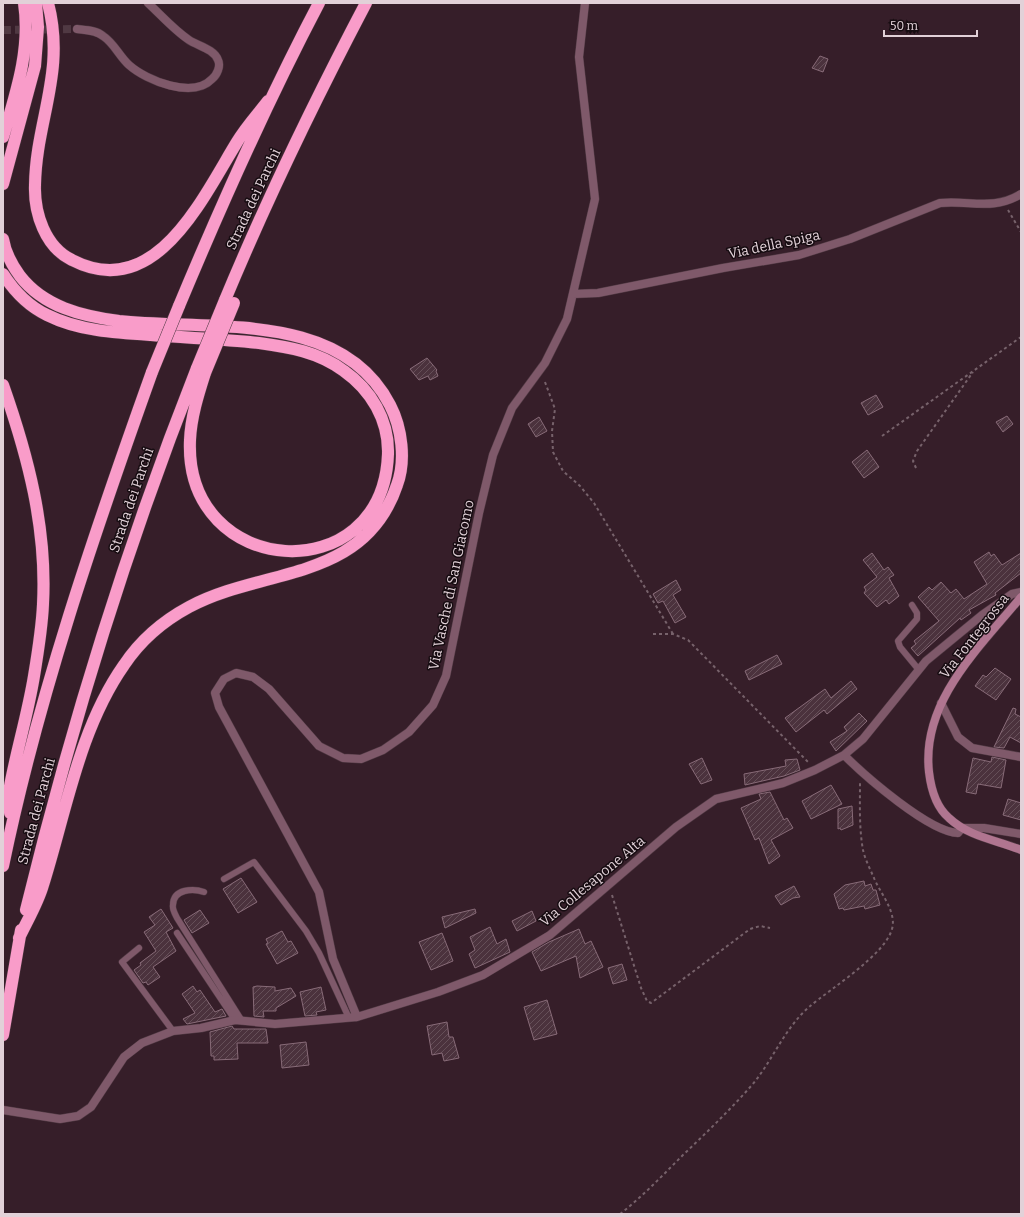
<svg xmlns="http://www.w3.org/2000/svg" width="1024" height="1217" font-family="Bitter,serif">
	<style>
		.building { fill: url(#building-hatch); stroke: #886b78 }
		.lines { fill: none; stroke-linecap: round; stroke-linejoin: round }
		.street-tunnel { stroke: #503943; stroke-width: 8; stroke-dasharray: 8 4; stroke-linecap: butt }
		.lane-casing { stroke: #523b45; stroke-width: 7 }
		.street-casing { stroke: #523b45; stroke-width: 9 }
		.secondary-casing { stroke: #523b45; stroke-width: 9 }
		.highway-casing { stroke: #523b45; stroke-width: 13 }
		.path { stroke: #77626b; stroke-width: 2; stroke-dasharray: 3 3; stroke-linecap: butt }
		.lane { stroke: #7f596a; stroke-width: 6 }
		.street { stroke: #7f596a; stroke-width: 8 }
		.secondary { stroke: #b07590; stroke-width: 8 }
		.highway { stroke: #f99cc9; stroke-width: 12 }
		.highway-bridge-casing { stroke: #523b45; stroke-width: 13; stroke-linecap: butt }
		.highway-bridge { stroke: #f99cc9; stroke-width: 12 }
		.labels { text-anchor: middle; stroke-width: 3; stroke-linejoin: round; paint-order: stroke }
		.street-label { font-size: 14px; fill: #e2d1d8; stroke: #160c11 }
	</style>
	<defs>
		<pattern id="building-hatch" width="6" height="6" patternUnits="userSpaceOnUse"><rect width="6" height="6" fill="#4b323d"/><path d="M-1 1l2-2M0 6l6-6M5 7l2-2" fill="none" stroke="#654f58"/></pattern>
	</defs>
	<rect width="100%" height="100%" fill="#361e29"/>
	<path class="building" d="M820,56L828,59L823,72L812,68Z
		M427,358L437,370L436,371L438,376L430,380L428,376L419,380L410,369Z
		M876,395L883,407L868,415L861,403Z
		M1007,416L1013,424L1003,432L996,422Z
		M539,417L547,431L536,437L528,424Z
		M867,450L879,467L864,478L852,462Z
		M989,552L991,556L994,554L1002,565L1021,553V573L995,593L996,595L969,610L971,613L961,620L960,618L918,656L911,648L916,644L914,641L939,621L918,597L929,587L932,590L941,582L951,593L956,589L964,599L987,584L974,562Z
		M872,553L884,570L888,567L894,575L889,578L899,596L889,604L886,600L877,607L864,593L866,590L864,587L877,577L863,560Z
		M676,580L681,590L673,595L686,617L675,623L663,601L658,603L653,594Z
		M777,655L782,664L749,680L745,671Z
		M995,668L1011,679L996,700L975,686L983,675L986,677Z
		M851,681L857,689L827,714L824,710L796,732L785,718L825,689L831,698Z
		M1013,708L1016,709L1015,714L1021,717V743L1010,737L1004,748L994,747Z
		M859,713L867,721L836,751L830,742L847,731L844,727Z
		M992,757L1006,760L1001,788L978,784L976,794L966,792L973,758L991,762Z
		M702,758L712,780L701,784L689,764Z
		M797,759L800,770L784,776L745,785L744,774L786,766L785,760Z
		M831,785L842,804L811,819L802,801Z
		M770,792L784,820L787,818L793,828L771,840L780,856L769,864L759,838L755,840L741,808L761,799L759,794Z
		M1008,799L1021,803V820L1003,815Z
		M852,806L853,825L841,830L840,828L838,829V809Z
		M241,878L257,902L238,913L223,889Z
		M864,881L865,886L871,884L873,890H876L880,905L865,909L864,906L844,910L843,908L839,909L834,894L845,885Z
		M794,886L800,897L793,898L781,905L775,896Z
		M161,909L173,928L166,932L176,951L153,967L160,977L148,985L146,982L143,983L134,970L141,965L140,963L156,951L144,932L155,925L149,917Z
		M475,909L476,913L445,928L442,917Z
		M200,910L209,923L192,933L184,920Z
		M532,911L536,921L517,931L512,921Z
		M490,927L497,944L506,939L510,952L475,968L469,954L475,950L470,937Z
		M579,929L585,944L591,941L603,967L580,978L576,956L541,971L532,952L549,942Z
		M282,931L288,942L291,941L298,953L277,964L266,944L268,943L266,939Z
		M442,933L453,961L431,970L419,942Z
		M622,964L627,980L613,984L608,968Z
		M193,986L197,992L200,990L215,1012L222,1009L226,1016L187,1024L183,1019L195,1013L182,994Z
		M257,986L275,987V991L291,988L296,996L276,1008V1011H263L264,1017L254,1016L253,987Z
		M321,987L326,1010L316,1012L317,1015L305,1016L300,992Z
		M547,1000L557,1034L534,1040L524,1007Z
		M447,1022L449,1037H453L459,1058L444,1061L442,1053L432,1055L427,1026Z
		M232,1026L234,1029H266L268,1043H237L238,1059L214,1060V1056H211L210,1032Z
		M306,1042L309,1065L282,1068L280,1045Z"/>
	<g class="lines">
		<path class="street-tunnel" d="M3,30L77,29"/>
		<g class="lane-casing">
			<path id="lane" d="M912,605L917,613V619L898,641L900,647L919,670
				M224,879L254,862L306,931L319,953L349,1018
				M204,892C193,888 173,889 173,905C172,909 175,914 177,918L242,1021
				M177,933L235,1020
				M139,948L122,962L173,1031"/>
		</g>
		<g class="street-casing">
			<path id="street" d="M77,29C85,30 96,30 103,36C114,43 119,56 129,65C147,81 193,99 212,79C217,75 221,66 218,60C214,49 198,46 189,40C174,30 161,15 148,3
				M573,294L598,293L723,268L799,255L850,239L940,203C970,200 993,211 1021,194
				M941,703L958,737L972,748L1021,757
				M844,755C865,776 929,832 958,833L962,828H984L1021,834
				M357,1017L333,959L319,892L219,707L215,693L224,679L236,673L253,677L269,689L319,746L343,758L361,759L383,750L409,732L433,705L446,676L479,513L493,455L512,408L545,363L567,319L595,199L579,57L585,3
				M3,1110L60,1119L78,1116L91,1107L124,1057L142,1043L173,1031L201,1028L235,1020L275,1024L357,1017L438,992L483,975L550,935L676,827L716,799L783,783L815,770L844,755L863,739L926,661L982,615L1012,594L1021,592"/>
		</g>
		<g class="secondary-casing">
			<path id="secondary" d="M1021,597C980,647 921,701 929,772C931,789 936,807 949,818C969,837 997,840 1021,850"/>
		</g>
		<g class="highway-casing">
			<path id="highway" d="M48,3C66,72 36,120 35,185C34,213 45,247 72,260C155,303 202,199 237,142C246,127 258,114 268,101
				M3,137C16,93 31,49 24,3
				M3,184L35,66L38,27L36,3
				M3,239C5,252 12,265 20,276C44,307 82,316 119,321C208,331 341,309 390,405C402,428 406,461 397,485C364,583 263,567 189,607C163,621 140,641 124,665C79,729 66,812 43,885C38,903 27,921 19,938
				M3,274C14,291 28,306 47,315C79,331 116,333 151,335C187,338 223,339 259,343C289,347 319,352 344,371C371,390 389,420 388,454C383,592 184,579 190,440C191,417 198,395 205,373
				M225,300C267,199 315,100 366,3
				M179,306C222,203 267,102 319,3
				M3,385C28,456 47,528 43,604C42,628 38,652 34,676C28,713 17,749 10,786C9,794 10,804 10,813
				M3,866C38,697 94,534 152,372
				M26,910C71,726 127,545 197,368
				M3,1035L21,930"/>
		</g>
		<path class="path" d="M1008,210L1021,232
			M545,382L555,409L552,431L553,452L563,471L580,486L594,503L673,634
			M882,436L1021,337
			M916,468L913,461L917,451L973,372
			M653,634H673L688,640L808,762
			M612,895L641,988L647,1001L651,1003L750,929L760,926L770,928
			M620,1214C642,1197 662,1176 682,1156C706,1133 730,1110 752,1085C773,1060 784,1029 809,1007C830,989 885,955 892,929C897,912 880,893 874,878C870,869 865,859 863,850C859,828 860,805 860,783"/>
		<use href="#lane" class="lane"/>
		<use href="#street" class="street"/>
		<use href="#secondary" class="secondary"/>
		<use href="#highway" class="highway"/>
		<g class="highway-bridge-casing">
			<path id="highway-bridge" d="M197,368L225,300
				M152,372L179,306
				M205,373L234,303"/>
		</g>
		<use href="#highway-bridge" class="highway-bridge"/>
	</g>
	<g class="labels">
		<g class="street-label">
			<text transform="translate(253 199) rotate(-65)" y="5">Strada dei Parchi</text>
			<text transform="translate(774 244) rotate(-12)" y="5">Via della Spiga</text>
			<text transform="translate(131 500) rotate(-71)" y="5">Strada dei Parchi</text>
			<text transform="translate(451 585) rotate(-78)" y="5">Via Vasche di San Giacomo</text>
			<text transform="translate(974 636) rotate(-52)" y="5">Via Fontegrossa</text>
			<text transform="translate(36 811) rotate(-75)" y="5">Strada dei Parchi</text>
			<text transform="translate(592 881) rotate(-40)" y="5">Via Collesapone Alta</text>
		</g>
	</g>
	<rect width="1024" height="1217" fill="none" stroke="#e2d1d8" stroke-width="8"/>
	<path d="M884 30v6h93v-6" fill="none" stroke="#e2d1d8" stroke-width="2"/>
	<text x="890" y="30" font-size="12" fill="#e2d1d8" stroke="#160c11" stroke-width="3" paint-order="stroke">50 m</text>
</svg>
